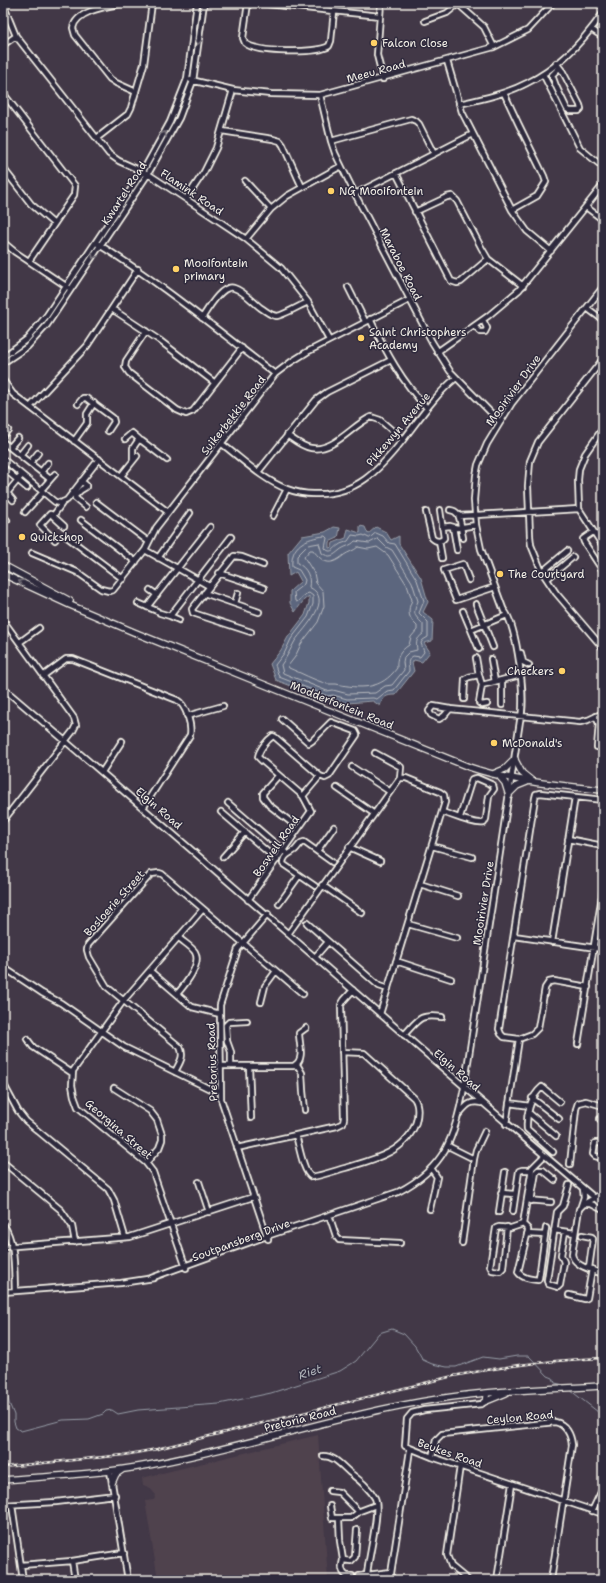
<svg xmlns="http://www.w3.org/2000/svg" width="606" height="1583" font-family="'Shantell Sans',sans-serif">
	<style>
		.built { fill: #50424e }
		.water { fill: #5b667e; stroke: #989ea8 }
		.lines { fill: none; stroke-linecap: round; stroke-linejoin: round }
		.shore { stroke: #b7b9be; stroke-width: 1 }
		.stream { stroke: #989ea8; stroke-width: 1 }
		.minor-casing { stroke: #f4f1e8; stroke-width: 8 }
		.major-casing { stroke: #f4f1e8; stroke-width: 8 }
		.minor { stroke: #2f2a3d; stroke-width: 4.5 }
		.major { stroke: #2f2a3d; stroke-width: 5.5 }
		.rail-casing { stroke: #f4f1e8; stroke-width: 2.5 }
		.rail { stroke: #2f2a3d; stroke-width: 1; stroke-dasharray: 3; stroke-linecap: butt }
		.oneway { stroke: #747079 }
		.poi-dot { fill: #ffd166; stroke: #2f2a3d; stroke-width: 1.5 }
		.labels { text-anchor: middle; stroke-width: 3; stroke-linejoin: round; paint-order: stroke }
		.poi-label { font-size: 11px; fill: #f4f1e8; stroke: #2f2a3d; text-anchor: start }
		.street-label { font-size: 11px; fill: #f4f1e8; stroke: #2f2a3d }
		.water-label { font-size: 12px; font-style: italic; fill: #afb2b8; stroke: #2f2a3d }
	</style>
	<rect width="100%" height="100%" fill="#423847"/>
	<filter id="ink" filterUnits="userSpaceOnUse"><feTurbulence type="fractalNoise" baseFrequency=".025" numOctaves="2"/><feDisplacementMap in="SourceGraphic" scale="8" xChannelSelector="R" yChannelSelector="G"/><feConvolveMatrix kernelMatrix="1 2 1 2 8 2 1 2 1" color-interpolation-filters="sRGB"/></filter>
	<g filter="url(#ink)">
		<path class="built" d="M318,1435L328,1580H159L158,1579L145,1501L154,1500L156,1495L149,1487L143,1485L142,1478Z"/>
		<path class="water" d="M360,526L365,527L368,534L376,527L386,532L391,540L399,536V544L421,578L428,602L423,612L433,620L432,641L424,643L430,652L422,662L414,660L412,663L414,671L395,695C386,695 383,697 380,706L373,701L347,703L332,699L329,701L276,680L270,664L281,650L288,637L305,615L309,603V596L304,600L295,612L290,603V591L301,581L296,572L289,576L288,553L302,536L325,532L334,527L340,528L338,538L329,542V548L332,547L333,543L346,538L348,529L360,533Z"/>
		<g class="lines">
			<path class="shore" d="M376,533L383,536L389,543L395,544L417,580L424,601L419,613L428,622V637L423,640L421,643L424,652L420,657L413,656C406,660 409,665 409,671L394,690L387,691L377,699L373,698L347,699L333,695L328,696L279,677L275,665L285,652L291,639L308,617L313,604V596L309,593L306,594L297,602L295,601L294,592L304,584L305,580L299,570L292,567C290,545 306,538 325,536L327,538L325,548C331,555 334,548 339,545C341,543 345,543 348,541L352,535L359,536L363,535L369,538Z
				M378,539L386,547L392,550L412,582L418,601C413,614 413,614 423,624V634C416,639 416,642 417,650L409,652L404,657L403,662L404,670L392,685L385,686L375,693L348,694L333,690L327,691L283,673L281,665C287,657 290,650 295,641C304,628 335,599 309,587C311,577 307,568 297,563V556L308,545L319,543L322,553C330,559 334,555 340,550C345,546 351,546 355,541L369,543Z
				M358,547L368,549L377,547L388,555L407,585L412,600C407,611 408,618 417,626V630L411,637L409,645C400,651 396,657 397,668C381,690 361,689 336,684C333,684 330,684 327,684C314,680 301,673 289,668L288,666L295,657L301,644L318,622L324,606L323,591L316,583L314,573L304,557L310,550H313C323,563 330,567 344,555C348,552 354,551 358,547Z"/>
			<path class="stream" d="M570,1390L598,1412L603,1413
				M3,1402L4,1397L6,1396L8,1397L9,1403L14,1415V1422L16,1428L21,1431L63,1420L89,1419L103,1414L106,1411L112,1410L118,1414L138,1410L219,1404L271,1393L340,1371L356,1361L379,1333L392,1329L404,1334L415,1346L423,1360L432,1364L447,1367H456L483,1357L499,1359L517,1356H529L548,1376L553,1378L555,1383L564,1385"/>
			<g class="minor-casing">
				<path id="minor" d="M124,3C109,6 76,10 73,28L75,35L110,79L116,83L136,92
					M248,3L243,38L245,43C255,53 316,54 329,46L331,41L334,11
					M258,3L380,16
					M381,3L377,55L383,79
					M457,3L484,27L494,47
					M598,3L603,6
					M3,4L16,36L109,154L119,161L148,174L186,199L246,239L281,268L308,302L329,340
					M425,21L447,13L458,4
					M601,23L603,24
					M594,31L603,37
					M3,45L16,36
					M447,61L462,112L512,210L527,231L551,251
					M556,63L563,72L580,105L581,109L579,111H570L567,109L556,86L552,75L559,68
					M543,74L580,148L603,167
					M191,80L233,90L271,94L320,95L494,47L528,30L553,3
					M3,93L75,186L74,195L29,261
					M504,93L518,123L544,176L546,182L537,196L512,210
					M320,95L331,141L335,153L355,194L432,342L450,371L500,422
					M459,104C482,99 506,94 527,83C557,69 584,40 603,13
					M222,131L273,139L280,141L283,145L302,187
					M97,138L128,114L131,108L144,64L152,3
					M331,141L411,119L416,121L419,124L434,154
					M3,168L31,204L54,224
					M396,173L451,281L457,283L461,282L488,259
					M245,181L271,209
					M355,194L473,134
					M186,199L204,172L216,148L233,90
					M586,207L602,219
					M415,212L447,197L452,196L457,201L481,247L488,259L523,286
					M246,239L271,209L287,196L341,166
					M3,242L15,252L69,288
					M98,244C161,283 217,330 275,374
					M348,287L365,321
					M587,308L603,320
					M112,309L159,340L215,383
					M202,318C208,309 222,284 234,288C244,291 253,302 261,308C266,311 271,316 277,316C282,316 301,305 308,302
					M370,319C386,352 402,382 427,408
					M474,326L480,332H485L487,328L483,320
					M146,331L126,361L125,367L129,373L177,410L186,414L193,411L242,348
					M437,352L488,316L519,290L603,185
					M3,357L27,339L47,315L143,171L170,122L187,79L197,3
					M603,359L538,442L530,461L528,486L530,536L531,545L542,572L556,593L603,648
					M3,363L27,347L47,325L148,174L179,118L193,81L204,3
					M3,380L13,394L168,512
					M78,404L83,398H86L113,418L114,422L108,431
					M30,407L87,346L138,269
					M603,428L585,454L579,469L578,480L579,509L603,546
					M287,435C294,440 303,447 311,448C334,452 352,425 371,417L380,420L403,440
					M3,436L8,430
					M125,439L132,433L139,439L133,448V460
					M139,440L142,441L167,460
					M74,441L87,423V414L94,403
					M3,442L50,479
					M222,444C242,459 263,480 287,489C295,492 305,494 314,494C356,496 379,470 403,440C420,418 435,395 456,378
					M10,447L18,438
					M20,455L28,445
					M3,459L55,502L61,503L67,500L99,459
					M30,463L38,453
					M7,471L27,488
					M41,472L48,463
					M258,472L316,400L327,392L391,360
					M121,476L137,456
					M81,481L86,485V487L81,490L75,496V498L86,507
					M41,490L55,474
					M13,500L7,493L22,475
					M63,502L53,516L64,526
					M96,502L149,542
					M450,510C459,511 459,517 461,525
					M25,512L43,492
					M426,512L432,538C436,542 441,542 444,538L440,510
					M53,515L50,514L40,525L55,540
					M3,516L7,520
					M273,516L287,489
					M459,516L579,509
					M81,520L136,562
					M442,527L450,526L457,528L476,525
					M453,527L457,550
					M461,527L463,538
					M593,532L583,539L584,542L603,571
					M67,537L123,579
					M439,541L442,558
					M145,550L209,586
					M32,553L77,572L101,589L109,591L113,590L145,550L156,528L275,374L291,362L307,352L409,300
					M158,558L190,513
					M542,572L567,551
					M219,573L264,588
					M547,579L573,557
					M469,580L463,564L444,570L456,600L495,587
					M150,590L157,595
					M204,593L259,612
					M138,603L157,611
					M235,603L238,593
					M476,604L493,647
					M147,607L210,527
					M463,611L479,649
					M504,611L481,549L476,525L474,500L476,476L478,465L487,444L512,403L603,287
					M160,613L170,616
					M3,620L74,718L76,725L73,731L3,821
					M179,620L170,616L231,537
					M471,630L507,615
					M251,632L193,613L192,609L234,556L242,557L263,565
					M20,642L39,628
					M521,653L523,662L529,665
					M476,658L479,675L482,685L517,676
					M491,659L495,682
					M43,676L66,659H73L177,700C186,705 192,725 190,735L143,808
					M502,680V705
					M482,685L479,703L482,705L487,704
					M3,688C205,859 401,1035 603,1205
					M464,699L465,679L469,677L479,675
					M450,709L444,716L439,719L431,715L429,711L433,706L450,709L580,722L588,720L603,713
					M187,716L223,706
					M596,716L599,724L597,747
					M352,767L389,791
					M102,772L122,741
					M278,776L263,793V797L269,805L292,823
					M337,788L373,813
					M303,796L320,776
					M228,803L286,853
					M221,812L277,860
					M442,812C452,815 474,825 484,823L486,819L489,796L494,789L493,785L477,778L472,779L460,817
					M568,839L603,846
					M432,846L472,857
					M349,847L380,861
					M317,851L334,827
					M223,857L245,832
					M420,884L458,896
					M322,885L362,913
					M315,886L283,864C283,855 290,854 295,850C297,848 299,845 301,843L304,842L332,862
					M248,900L311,811L303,796L261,760L258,757C259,750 267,740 273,736L275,737L320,776L325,778L329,776L357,735L355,731L331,722L312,741L309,743L282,719
					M279,904L299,876
					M268,914L238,949L220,1005V1014L221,1099L268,1239
					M307,923L379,986L388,989
					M408,924L457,938
					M288,934L400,778L401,767L375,753
					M514,936L603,949
					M552,942L575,797
					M315,957L328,942
					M396,961L451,979
					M3,967L42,993L61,1003L124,1047L212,1090H221
					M150,971L192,1007L220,1014
					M177,994C184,986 202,964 195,952C191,946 183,942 178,937
					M261,1002L265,986L276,971
					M380,1014L445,802L444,795L440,792L406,778H400
					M404,1035C419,1019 419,1014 442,1017
					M27,1039L33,1047L72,1073
					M519,1039L504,1037L501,1034L499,1029L535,798L536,794L540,793L603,800
					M519,1039L532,1034L538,1028L545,988L549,982L554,981L588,987
					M578,1044L603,890
					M295,1065C305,1059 299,1043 299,1033L306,1028
					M220,1066H298L302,1073L303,1091L305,1110
					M231,1066V1052L227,1041L226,1025L229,1022L247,1021
					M249,1066L251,1118
					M175,1072C179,1063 185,1057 180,1047L107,987L89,957L87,950L88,945L151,874L159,873L162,874L303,994
					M3,1083L18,1111L26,1121L108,1189L114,1200L125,1237
					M114,1088L150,1111L157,1120L162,1135V1140L159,1148L146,1163
					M532,1098L559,1119
					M509,1103L530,1106
					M529,1113L556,1136
					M459,1114C466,1106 470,1100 481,1103
					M600,1119H603
					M506,1124L519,1039
					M296,1135C299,1145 303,1173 312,1177C323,1175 334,1171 345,1168C372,1160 406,1153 416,1122C418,1114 419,1105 414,1098L364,1053L342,1052
					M603,1143H595L593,1154L595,1156L603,1158
					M448,1146L474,1159L462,1243
					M237,1148L337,1126L343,1123L344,1118L341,1005L344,1000L353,990
					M553,1152L527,1129C526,1115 530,1097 542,1087L560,1102
					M474,1159L476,1150L485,1131
					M3,1162L61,1210L72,1226L75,1242
					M570,1164L576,1109L578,1103L586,1101L603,1106
					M199,1182L209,1212
					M501,1193L515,1194
					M603,1193L584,1204L579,1209L572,1254C573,1266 593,1270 603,1274
					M528,1200L551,1202
					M531,1201L536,1172L538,1170H543L555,1180
					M584,1204H591L603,1210
					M581,1206L584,1197L583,1189
					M430,1209L437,1177L431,1168
					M513,1211L519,1171L522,1170H531
					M499,1212L505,1172
					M329,1215L336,1236L339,1240L400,1243
					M3,1224C16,1243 14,1269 15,1291
					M523,1224L528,1229V1231L518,1272C522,1278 530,1279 538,1280L539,1278L546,1228
					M523,1224L532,1168L544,1156
					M507,1227L503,1268L500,1271L492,1270L490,1266L496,1228L499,1227L511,1228L523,1224
					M554,1230L575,1233
					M565,1232L561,1255L564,1262L560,1285L558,1287L548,1284L547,1280L557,1212L563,1206L569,1185
					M527,1234L545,1235
					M582,1235L592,1237L593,1239L589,1268
					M3,1247L130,1237L253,1197
					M186,1268L153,1172L146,1163L78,1107L74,1096L72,1085L73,1071L124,1000L203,909
					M151,1278L267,1236L398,1192C445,1168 455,1137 464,1088L520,721C527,702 517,625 504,610
					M3,1292L121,1283L154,1278
					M569,1295L585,1299L587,1298L592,1269
					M487,1393L486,1400L482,1404L424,1410L412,1413L407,1419L405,1446L432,1457L603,1514
					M323,1456C334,1456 341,1465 349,1472C358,1479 369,1487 375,1498C381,1511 368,1558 367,1575
					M432,1457L436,1440L442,1434L555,1422C566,1424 571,1435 572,1445L551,1580
					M460,1466L447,1555L451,1566L468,1580
					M110,1471L128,1580
					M330,1491L339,1492L359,1512
					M3,1505L56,1502L115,1495
					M12,1505L23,1580
					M330,1506L332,1518H351L360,1511L376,1505
					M592,1511L603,1488
					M339,1519L340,1541L343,1560L351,1561L355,1557L357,1530
					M343,1560C341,1567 341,1572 347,1576H352
					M72,1561L75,1580
					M21,1565L72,1561L124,1553
					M359,1576L391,1572
					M390,1580L410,1450
					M497,1580L512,1484"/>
			</g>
			<g class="major-casing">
				<path id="major" d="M3,565L70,601
					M3,574L70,605L136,633L469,767C513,782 558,785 603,790
					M515,760L522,773L532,781
					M493,774L505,769L515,759
					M499,776L505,783L509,796
					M509,794L517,786L527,782
					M484,1402L506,1393
					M3,1480C52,1476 101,1474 149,1465C246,1447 341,1414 438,1399C493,1390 548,1389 603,1386
					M112,1483L116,1474L122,1470"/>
			</g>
			<use href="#minor" class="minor"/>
			<use href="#major" class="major"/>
			<g class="rail-casing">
				<path id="rail" d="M3,1467L124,1455L157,1449L453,1376C503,1366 552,1360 603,1358"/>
			</g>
			<use href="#rail" class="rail"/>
		</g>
		<defs><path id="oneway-chevron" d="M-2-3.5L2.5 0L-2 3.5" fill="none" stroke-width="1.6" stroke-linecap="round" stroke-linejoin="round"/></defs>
		<g class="oneway">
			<use href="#oneway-chevron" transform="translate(198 42) rotate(98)"/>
			<use href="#oneway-chevron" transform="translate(164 134) rotate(-62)"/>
			<use href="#oneway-chevron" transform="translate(94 256) rotate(123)"/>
			<use href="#oneway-chevron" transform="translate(21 582) rotate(-155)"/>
		</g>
	</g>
	<g class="poi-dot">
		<circle cx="374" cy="43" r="4"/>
		<circle cx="331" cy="191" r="4"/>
		<circle cx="176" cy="269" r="4"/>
		<circle cx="361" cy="338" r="4"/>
		<circle cx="22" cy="537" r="4"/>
		<circle cx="500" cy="574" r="4"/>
		<circle cx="562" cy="671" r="4"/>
		<circle cx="494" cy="743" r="4"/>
	</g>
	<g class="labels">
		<g class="poi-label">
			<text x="382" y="47">Falcon Close</text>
			<text x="339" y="195">NG Mooifontein</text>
			<text x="184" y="267">Mooifontein<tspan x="184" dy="13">primary</tspan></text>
			<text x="369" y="336">Saint Christophers<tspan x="369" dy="13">Academy</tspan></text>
			<text x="30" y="541">Quickshop</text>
			<text x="508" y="578">The Courtyard</text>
			<text x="554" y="675" text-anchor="end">Checkers</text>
			<text x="502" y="747">McDonald's</text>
		</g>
		<g class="street-label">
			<text transform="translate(376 71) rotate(-15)" y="4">Meeu Road</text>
			<text transform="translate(192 192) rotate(34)" y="4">Flamink Road</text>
			<text transform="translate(124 193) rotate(-57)" y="4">Kwartel Road</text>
			<text transform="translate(401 264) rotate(63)" y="4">Maraboe Road</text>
			<text transform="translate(513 390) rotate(-54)" y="4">Mooirivier Drive</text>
			<text transform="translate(233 415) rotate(-52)" y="4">Suikerbekkie Road</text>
			<text transform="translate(398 429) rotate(-50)" y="4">Pikkewyn Avenue</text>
			<text transform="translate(342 705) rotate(22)" y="4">Modderfontein Road</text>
			<text transform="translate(159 808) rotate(41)" y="4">Elgin Road</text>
			<text transform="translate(276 846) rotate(-55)" y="4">Boswell Road</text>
			<text transform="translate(114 903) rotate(-48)" y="4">Bosloerie Street</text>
			<text transform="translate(483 903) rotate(-81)" y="4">Mooirivier Drive</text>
			<text transform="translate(212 1062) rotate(-92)" y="4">Pretorius Road</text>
			<text transform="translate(457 1070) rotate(41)" y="4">Elgin Road</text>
			<text transform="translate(119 1129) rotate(41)" y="4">Georgina Street</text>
			<text transform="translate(241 1240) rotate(-20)" y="4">Soutpansberg Drive</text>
			<text transform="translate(520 1417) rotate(-5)" y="4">Ceylon Road</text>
			<text transform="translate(300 1419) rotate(-14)" y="4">Pretoria Road</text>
			<text transform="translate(450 1453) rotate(19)" y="4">Beukes Road</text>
		</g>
		<g class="water-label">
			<text transform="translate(310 1372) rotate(-18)" y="4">Riet</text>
		</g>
	</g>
	<rect width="606" height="1583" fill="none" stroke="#2f2a3d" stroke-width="16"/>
	<rect x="8" y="8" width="590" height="1567" fill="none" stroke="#f4f1e8" stroke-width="1.5" filter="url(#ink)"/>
</svg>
